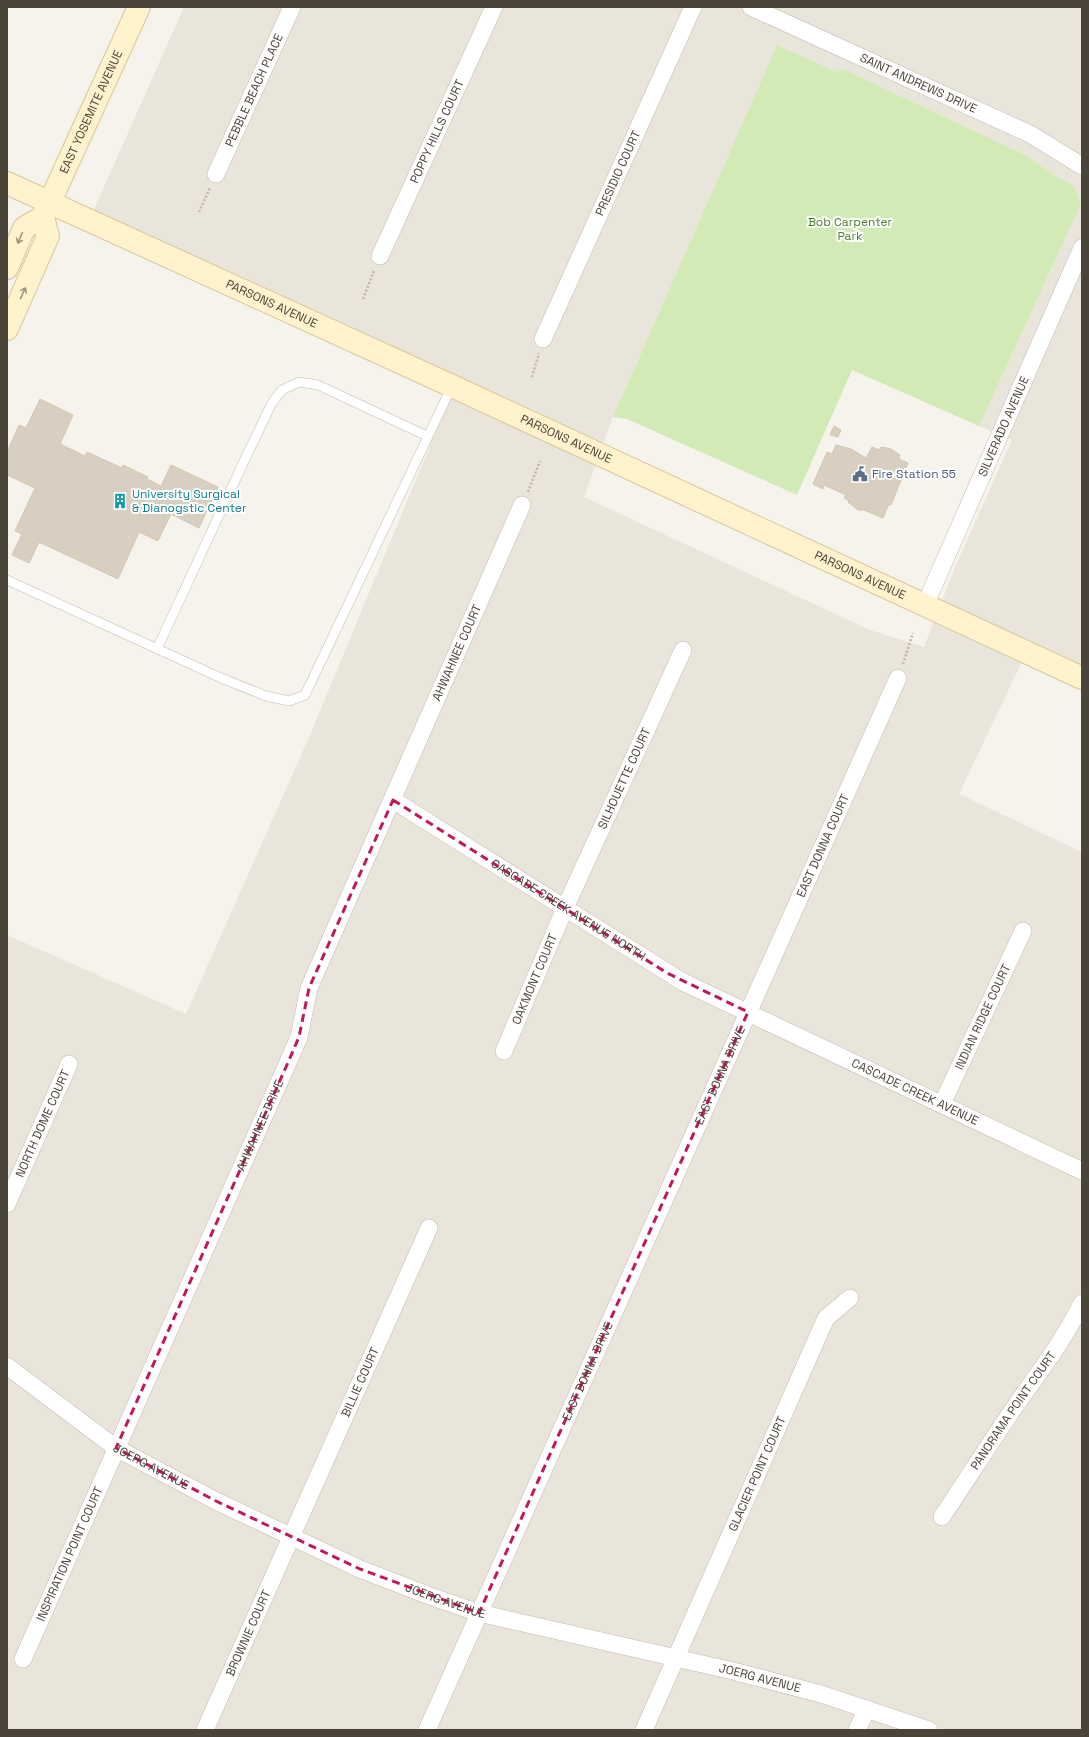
<svg xmlns="http://www.w3.org/2000/svg" width="1089" height="1737" font-family="'Space Grotesk',sans-serif">
	<style>
		.residential { fill: #eae5da; fill-rule: evenodd }
		.green { fill: #d2eab5 }
		.building { fill: #d8cfc1; stroke: #d3c7b4 }
		.lines { fill: none; stroke-linecap: round; stroke-linejoin: round }
		.lane-casing { stroke: #c2bbae; stroke-width: 10 }
		.street-casing { stroke: #c2bbae; stroke-width: 18 }
		.secondary-casing { stroke: #d6c79b; stroke-width: 24 }
		.path { stroke: #c4b79f; stroke-width: 2.5; stroke-dasharray: 2 2; stroke-linecap: butt }
		.lane { stroke: #fff; stroke-width: 9 }
		.street { stroke: #fff; stroke-width: 17 }
		.secondary { stroke: #fff3cd; stroke-width: 22 }
		.oneway { stroke: #9c937c }
		.marked { fill: none; stroke: #c2185b; stroke-width: 3; stroke-dasharray: 8 5; stroke-linejoin: round }
		.labels { text-anchor: middle; stroke-width: 4; stroke-linejoin: round; paint-order: stroke }
		.street-label { font-size: 12px; fill: #4b4439; stroke: #fff }
		.park-label { font-size: 12px; fill: #4a7f2a; stroke: #fff }
		.service-label { font-size: 12px; fill: #4e5e75; stroke: #fff; text-anchor: start }
		.culture-label { font-size: 12px; fill: #0d838f; stroke: #fff; text-anchor: start }
	</style>
	<rect width="100%" height="100%" fill="#f6f3ec"/>
	<path class="residential" d="M184,7H1082V671L1029,647L959,794L1082,852V1730H7V935L186,1014L310,735L456,383L91,216ZM777,45L837,72L843,69L1027,156L1054,175L1074,186L1081,204L979,426L1012,440L956,565L924,647L870,630L584,497L613,417Z"/>
	<path class="green" d="M777,45L837,72L843,69L1027,156L1054,175L1074,186L1081,204L979,426L852,370L797,495L627,419L613,417Z"/>
	<path class="building" d="M40,399L73,415L60,444L85,456L87,452L122,468L123,465L148,477L147,479L161,486L171,465L218,487L199,528L171,514L158,541L139,532L118,579L39,542L29,563L12,555L22,534L15,531L35,488L7,475V452L19,425L26,428Z
		M834,426L841,430L838,437L830,435Z
		M836,445L851,449L866,458L872,447L879,450L881,447L891,449L900,455L899,459L908,463L891,505L889,504L883,518L864,510H858L848,502L849,501L844,498L846,495L824,485L823,489L813,484L827,452L832,454Z"/>
	<g class="lines">
		<g class="lane-casing">
			<path id="lane" d="M7,580L221,678L266,696L289,701L305,695L452,386
				M157,649L246,457L272,403L282,390L299,382L318,385L427,436"/>
		</g>
		<g class="street-casing">
			<g id="street">
				<path id="s1" d="M751,7L1030,134L1082,166"/>
				<path id="s2" d="M216,174L292,7"/>
				<path id="s3" d="M380,256L494,7"/>
				<path id="s4" d="M543,339L693,7"/>
				<path id="s5" d="M925,605L1082,248"/>
				<path id="s6" d="M393,800L683,982L1082,1171"/>
				<path id="s7" d="M504,1051L565,908L683,650"/>
				<path id="s8" d="M942,1104L1023,931"/>
				<path id="s9" d="M7,1204L69,1064"/>
				<path id="s10" d="M7,1366L116,1448L216,1501L360,1569L430,1596L479,1613L733,1671L821,1694L929,1730"/>
				<path id="s11" d="M942,1517C966,1481 989,1444 1014,1408C1038,1373 1064,1341 1082,1303"/>
				<path id="s12" d="M23,1659L286,1067L299,1037L309,988L522,505"/>
				<path id="s13" d="M205,1730L429,1228"/>
				<path id="s14" d="M427,1730L898,678"/>
				<path id="s15" d="M644,1730L826,1318L850,1298"/>
				<path d="M857,1730L867,1709"/>
			</g>
		</g>
		<g class="secondary-casing">
			<g id="secondary">
				<path id="s16" d="M7,183L452,386L1082,678"/>
				<path id="s17" d="M7,268L24,228L43,217L139,7"/>
				<path d="M7,329L48,236L43,217"/>
			</g>
		</g>
		<path class="path" d="M199,212L210,188
			M363,299L374,271
			M532,377L539,353
			M528,492L540,461
			M903,664L913,633"/>
		<use href="#lane" class="lane"/>
		<use href="#street" class="street"/>
		<use href="#secondary" class="secondary"/>
	</g>
	<defs><path id="oneway-shaft" d="M-6 0H5M1.5-3L5.5 0L1.5 3" fill="none" stroke-width="1.6" stroke-linecap="round" stroke-linejoin="round"/></defs>
	<g class="oneway">
		<use href="#oneway-shaft" transform="translate(20 238) rotate(113)"/>
		<use href="#oneway-shaft" transform="translate(23 293) rotate(-66)"/>
	</g>
	<path class="marked" d="M393,800L667,973L748,1012L479,1613L360,1569L216,1501L116,1448L286,1067L299,1037L309,988Z"/>
	<defs>
		<g id="civic-bare" transform="scale(1.2)"><path d="M-.6-6.5H3V-4.5H.6V-3L4-1V1h2V6H-6V1h2V-1L-.6-3ZM-1.2 2.5V6h2.4V2.5Z" fill="#5c6f8a" stroke="#fff" stroke-width="2.5" paint-order="stroke"/></g>
		<g id="building-bare" transform="scale(1.2)"><path d="M-4-6H4V6H1V3H-1V6H-4ZM-2.5-4.3h1.7v1.8h-1.7ZM.8-4.3h1.7v1.8H.8ZM-2.5-1h1.7V.8h-1.7ZM.8-1h1.7V.8H.8Z" fill="#0f9aa8" stroke="#fff" stroke-width="2.5" paint-order="stroke"/></g>
	</defs>
	<g fill-rule="evenodd">
		<use href="#civic-bare" x="860" y="474"/>
		<use href="#building-bare" x="120" y="501"/>
	</g>
	<g class="labels">
		<g class="street-label">
			<text dy="4" stroke="none"><textPath href="#s1" startOffset="184">SAINT ANDREWS DRIVE</textPath></text>
			<text dy="4" stroke="none"><textPath href="#s2" startOffset="92">PEBBLE BEACH PLACE</textPath></text>
			<text dy="4" stroke="none"><textPath href="#s17" startOffset="181">EAST YOSEMITE AVENUE</textPath></text>
			<text dy="4" stroke="none"><textPath href="#s3" startOffset="137">POPPY HILLS COURT</textPath></text>
			<text dy="4" stroke="none"><textPath href="#s4" startOffset="182">PRESIDIO COURT</textPath></text>
			<text dy="4" stroke="none"><textPath href="#s16" startOffset="291">PARSONS AVENUE</textPath></text>
			<text dy="4" stroke="none"><textPath href="#s5" startOffset="195">SILVERADO AVENUE</textPath></text>
			<text dy="4" stroke="none"><textPath href="#s16" startOffset="615">PARSONS AVENUE</textPath></text>
			<text dy="4" stroke="none"><textPath href="#s16" startOffset="939">PARSONS AVENUE</textPath></text>
			<text dy="4" stroke="none"><textPath href="#s12" startOffset="1097">AHWAHNEE COURT</textPath></text>
			<text dy="4" stroke="none"><textPath href="#s7" startOffset="298">SILHOUETTE COURT</textPath></text>
			<text dy="4" stroke="none"><textPath href="#s14" startOffset="969">EAST DONNA COURT</textPath></text>
			<text dy="4" stroke="none"><textPath href="#s6" startOffset="207">CASCADE CREEK AVENUE NORTH</textPath></text>
			<text dy="4" stroke="none"><textPath href="#s7" startOffset="78">OAKMONT COURT</textPath></text>
			<text dy="4" stroke="none"><textPath href="#s8" startOffset="96">INDIAN RIDGE COURT</textPath></text>
			<text dy="4" stroke="none"><textPath href="#s14" startOffset="717">EAST DONNA DRIVE</textPath></text>
			<text dy="4" stroke="none"><textPath href="#s6" startOffset="599">CASCADE CREEK AVENUE</textPath></text>
			<text dy="4" stroke="none"><textPath href="#s9" startOffset="88">NORTH DOME COURT</textPath></text>
			<text dy="4" stroke="none"><textPath href="#s12" startOffset="584">AHWAHNEE DRIVE</textPath></text>
			<text dy="4" stroke="none"><textPath href="#s14" startOffset="393">EAST DONNA DRIVE</textPath></text>
			<text dy="4" stroke="none"><textPath href="#s13" startOffset="381">BILLIE COURT</textPath></text>
			<text dy="4" stroke="none"><textPath href="#s11" startOffset="128">PANORAMA POINT COURT</textPath></text>
			<text dy="4" stroke="none"><textPath href="#s10" startOffset="176">JOERG AVENUE</textPath></text>
			<text dy="4" stroke="none"><textPath href="#s15" startOffset="280">GLACIER POINT COURT</textPath></text>
			<text dy="4" stroke="none"><textPath href="#s12" startOffset="115">INSPIRATION POINT COURT</textPath></text>
			<text dy="4" stroke="none"><textPath href="#s10" startOffset="500">JOERG AVENUE</textPath></text>
			<text dy="4" stroke="none"><textPath href="#s13" startOffset="106">BROWNIE COURT</textPath></text>
			<text dy="4" stroke="none"><textPath href="#s10" startOffset="824">JOERG AVENUE</textPath></text>
		</g>
		<g class="park-label">
			<text x="850" y="226">Bob Carpenter<tspan x="850" dy="14">Park</tspan></text>
		</g>
		<g class="service-label">
			<text x="872" y="478">Fire Station 55</text>
		</g>
		<g class="culture-label">
			<text x="132" y="498">University Surgical<tspan x="132" dy="14">&amp; Dianogstic Center</tspan></text>
		</g>
	</g>
	<rect width="1089" height="1737" fill="none" stroke="#4b4439" stroke-width="16"/>
</svg>
